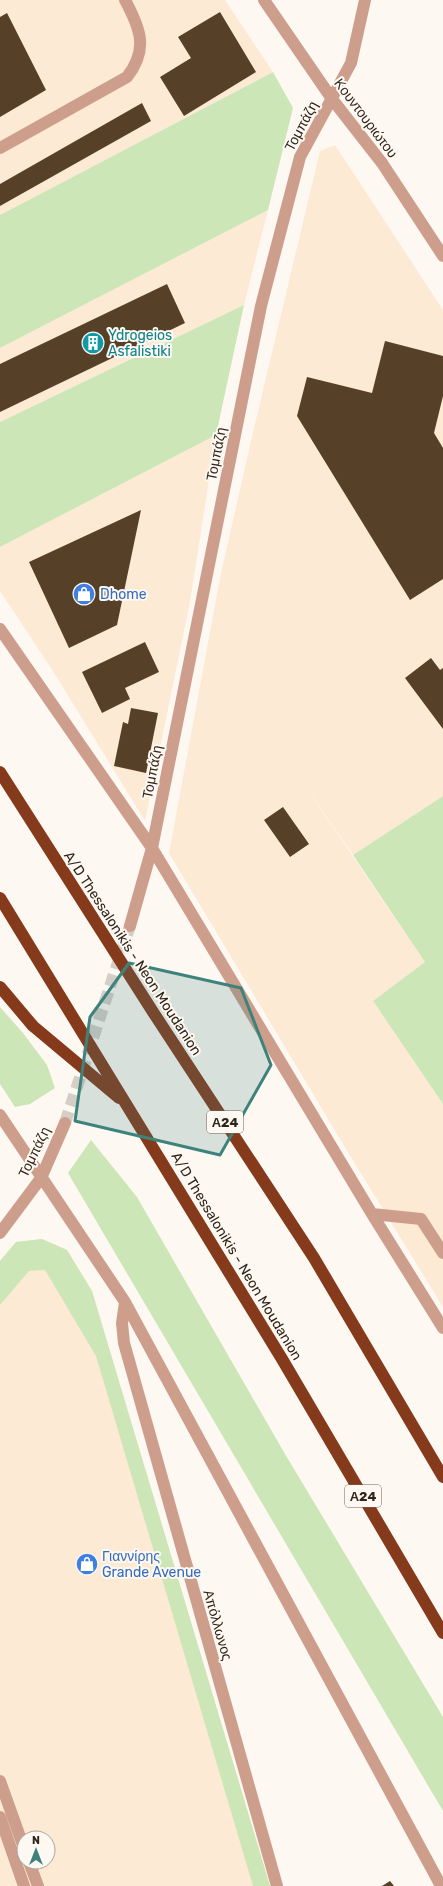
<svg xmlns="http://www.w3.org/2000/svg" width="443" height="1886" font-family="Rubik,sans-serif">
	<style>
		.built { fill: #fdead4; fill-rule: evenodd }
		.green { fill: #cce6b7 }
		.building { fill: #564027 }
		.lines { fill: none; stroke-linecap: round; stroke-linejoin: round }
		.minor-tunnel { stroke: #d4cec7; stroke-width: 12; stroke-dasharray: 12 6; stroke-linecap: butt }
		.minor { stroke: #ce9e8d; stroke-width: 12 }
		.highway { stroke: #853a1c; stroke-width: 12 }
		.marked { fill: #3d837b; fill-opacity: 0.2; stroke: #3d837b; stroke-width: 3; stroke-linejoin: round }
		.labels { text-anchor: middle; stroke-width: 4; stroke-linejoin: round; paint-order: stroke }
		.shield { fill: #fef8f2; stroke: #6c645a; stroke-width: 1 }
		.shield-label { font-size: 13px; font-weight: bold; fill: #2e2419 }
		.street-label { font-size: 14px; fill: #2e2419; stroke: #fef8f2 }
		.culture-label { font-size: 14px; fill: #0d838f; stroke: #fef8f2; text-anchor: start }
		.shop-label { font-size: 14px; fill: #366cbe; stroke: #fef8f2; text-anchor: start }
	</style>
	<rect width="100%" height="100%" fill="#fef8f2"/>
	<path class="built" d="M0,0H225L273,72L0,215Z
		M335,145L443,310V796L353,855L290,764L425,962L373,1001L443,1104V1307L349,1154L169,853L221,573L254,428L320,151Z
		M268,210L244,305L0,422V348Z
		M216,435L190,602L145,821L53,671L0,591V547Z
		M42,1239L67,1250L92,1291L270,1886H0V1261L16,1242ZM24,1838H48V1862H24Z"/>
	<path class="green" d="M273,72L293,108L268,210L0,348V215Z
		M244,305L216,435L0,547V422Z
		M443,796V1104L373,1001L425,962L353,855Z
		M0,1007L23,1033L47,1065L55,1088L30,1104L15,1107L0,1084Z
		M91,1140L137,1197L285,1454L443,1717V1811L68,1173Z
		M42,1239L67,1250L92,1291L270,1886H253L96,1356L45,1270L29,1271L0,1305V1261L16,1242Z"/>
	<path class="building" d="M220,12L256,72L184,116L160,77L191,58L178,37Z
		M7,13L46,90L0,117V17Z
		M142,103L151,121L0,206V184Z
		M167,284L185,323L0,412V364Z
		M385,341L443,356V396L434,433L443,448V579L410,600L297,416L307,377L372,393Z
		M141,510L117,625L69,648L29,562Z
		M145,642L159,672L125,688L130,699L102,713L82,672Z
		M431,658L440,670L443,668V729L405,678Z
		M131,708L158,713L146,773L114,766L123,722L128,724Z
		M283,807L309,844L290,857L264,820Z
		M390,1881L394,1886H382Z"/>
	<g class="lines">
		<path class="minor-tunnel" d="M65,1123L130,926"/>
		<path class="minor" d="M264,0L332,99L382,163L443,256
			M0,148L127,77C149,49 140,28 125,0
			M0,629L152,848L372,1214L443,1328
			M130,926L152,848L261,306L300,157L351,63L365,0
			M0,1115L125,1302L441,1886
			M372,1214L421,1219L443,1253
			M0,1233L41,1178L65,1123
			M125,1302L122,1323L124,1343L277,1886
			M0,1781L24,1848
			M0,1817L24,1886
			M29,1862L38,1886"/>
		<path class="highway" d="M0,772L153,1012L314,1258L443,1477
			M0,898L282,1359L443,1633
			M0,987L33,1026L119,1098"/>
	</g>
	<path class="marked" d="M129,963L241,988L271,1065L220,1155L75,1121L90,1017Z"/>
	<defs>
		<g id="building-disc" transform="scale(1.15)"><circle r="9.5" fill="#0f9aa8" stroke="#fef8f2"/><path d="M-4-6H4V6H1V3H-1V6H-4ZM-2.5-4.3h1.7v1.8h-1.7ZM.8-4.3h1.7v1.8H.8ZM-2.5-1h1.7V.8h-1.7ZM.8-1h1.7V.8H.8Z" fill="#fff"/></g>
		<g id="shop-disc" transform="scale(1.15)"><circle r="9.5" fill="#3f7fe0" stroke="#fef8f2"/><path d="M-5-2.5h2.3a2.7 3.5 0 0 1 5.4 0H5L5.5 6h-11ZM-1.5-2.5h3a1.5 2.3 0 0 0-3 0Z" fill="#fff"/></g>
	</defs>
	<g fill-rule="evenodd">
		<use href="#building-disc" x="93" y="343"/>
		<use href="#shop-disc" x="84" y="594"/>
		<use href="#shop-disc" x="87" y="1564"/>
	</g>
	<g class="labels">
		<g class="shield">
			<rect x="207" y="1111" width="36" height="22" rx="3"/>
			<rect x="345" y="1485" width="36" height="22" rx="3"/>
		</g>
		<g class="shield-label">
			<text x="225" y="1127">Α24</text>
			<text x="363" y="1501">Α24</text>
		</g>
		<g class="street-label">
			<text transform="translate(366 118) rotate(53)" y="5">Κουντουριώτου</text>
			<text transform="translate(301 126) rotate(-62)" y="5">Τομπάζη</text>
			<text transform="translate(216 454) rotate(-79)" y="5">Τομπάζη</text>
			<text transform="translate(152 772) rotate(-79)" y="5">Τομπάζη</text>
			<text transform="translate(133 953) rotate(57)" y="5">A/D Thessalonikis - Neon Moudanion</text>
			<text transform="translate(34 1152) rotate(-64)" y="5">Τομπάζη</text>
			<text transform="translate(237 1256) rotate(59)" y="5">A/D Thessalonikis - Neon Moudanion</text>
			<text transform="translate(218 1625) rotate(74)" y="5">Απόλλωνος</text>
		</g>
		<g class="culture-label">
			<text x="108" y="340">Ydrogeios<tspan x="108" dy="16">Asfalistiki</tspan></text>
		</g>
		<g class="shop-label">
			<text x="100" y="599">Dhome</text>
			<text x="102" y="1561">Γιαννίρης<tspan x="102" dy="16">Grande Avenue</tspan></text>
		</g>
	</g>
	<g transform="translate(36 1850)"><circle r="19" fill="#fef8f2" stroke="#aba39b"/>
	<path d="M0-3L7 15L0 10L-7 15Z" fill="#3d837b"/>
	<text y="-6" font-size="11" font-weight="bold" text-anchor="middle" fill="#2e2419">N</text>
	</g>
</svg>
